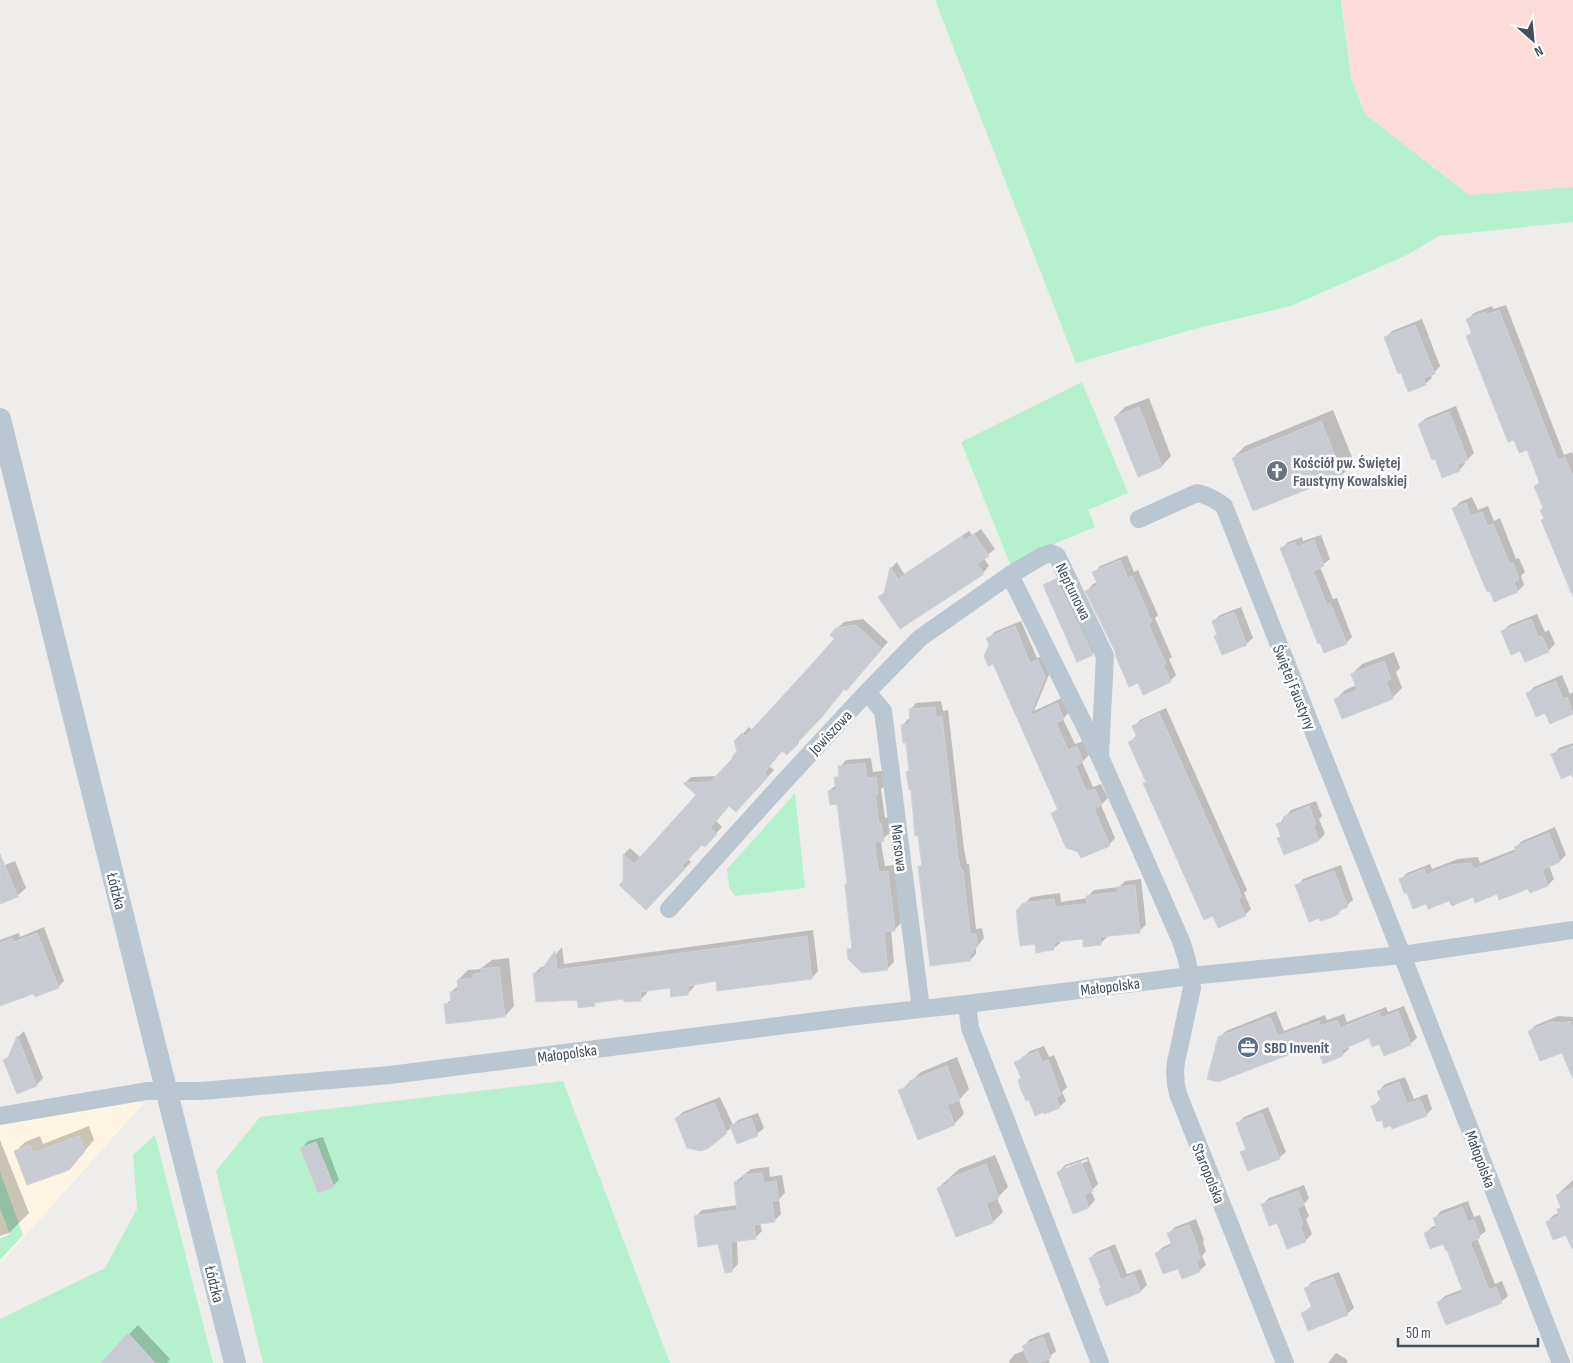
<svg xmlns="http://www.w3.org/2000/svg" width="1573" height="1363" font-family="'Sofia Sans Condensed',sans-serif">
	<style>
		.commercial { fill: #fdf5e2 }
		.medical { fill: #fcdcd9 }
		.green { fill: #b6f1cd }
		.shadow { fill: #0003; fill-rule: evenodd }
		.building { fill: #c8cbd1; stroke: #cfd2d8 }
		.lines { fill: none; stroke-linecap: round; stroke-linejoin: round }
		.minor { stroke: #bbc7d0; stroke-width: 18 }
		.tertiary { stroke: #bbc7d0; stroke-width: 22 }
		.labels { text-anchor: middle; stroke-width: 5; stroke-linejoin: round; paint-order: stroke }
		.worship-label { font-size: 16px; font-weight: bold; fill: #5b616d; stroke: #fff; text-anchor: start }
		.street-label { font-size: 16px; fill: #434f5a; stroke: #fff }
		.service-label { font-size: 16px; font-weight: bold; fill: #4e5e75; stroke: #fff; text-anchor: start }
	</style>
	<rect width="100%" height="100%" fill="#efecec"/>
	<path class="commercial" d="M137,1102L143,1104L0,1264V1125Z"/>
	<path class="medical" d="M1342,0H1573V187L1469,195L1365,114L1351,78Z"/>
	<path class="green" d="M935,0H1341L1351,78L1365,114L1469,195L1573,187V222L1439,236L1407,255L1291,306L1202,327L1076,363Z
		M1082,382L1128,493L1088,510L1095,527L1032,553L1011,566L961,442Z
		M795,793L805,888L735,896L729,887L727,869Z
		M563,1081L670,1363H263L216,1171L260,1117Z
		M155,1135L213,1363H0V1319L105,1268L137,1209L133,1155Z
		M0,1172L23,1235L0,1260V1238L10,1234L0,1208Z"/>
	<path class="shadow" d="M1506,305L1564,455L1572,452L1573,455V596L1545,518L1544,507L1536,486L1540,481L1527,448L1468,336L1472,331L1468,319L1474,313L1492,306L1493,309Z
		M1422,319L1440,366L1434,373L1430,374L1432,378L1425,384L1386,337L1392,331Z
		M1149,398L1171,456L1162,466L1115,417L1125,407Z
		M1456,406L1474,453L1468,459L1464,461L1465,464L1459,470L1419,424L1426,418Z
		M1333,410L1354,462L1343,474L1254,510L1233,458L1245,446Z
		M1472,497L1478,510L1488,506L1494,521L1500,518L1516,559L1519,558L1525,572L1521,576L1524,585L1518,591L1453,509L1460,502Z
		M981,529L995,549L984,558L989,566L983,573L880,597L885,592L891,568L897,562L904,574L969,531L972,535Z
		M1321,535L1330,559L1320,567L1333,599L1337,598L1352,637L1346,643L1321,642L1282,548L1288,542L1302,537L1303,541Z
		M1127,555L1134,572L1138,570L1158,615L1155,618L1172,657L1169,659L1176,675L1170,681H1138L1116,651L1087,591L1093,584L1098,582L1094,573L1100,566Z
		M1059,577L1095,651L1092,654L1045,585Z
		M1241,607L1253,638L1246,644L1216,636L1218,634L1213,621L1220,615Z
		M1537,614L1545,632L1549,630L1555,644L1548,651L1521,649L1503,631L1509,625Z
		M863,619L888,642L852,683L845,688L828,709L803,735L804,736L793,747L783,750L769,766L774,770L742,804L730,805L716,821L722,827L711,839L703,843L688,859L691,862L646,908L624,881V854L630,848L641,858L698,795L685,783L691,777L718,776L739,752L736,741L749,727L753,731L836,639L837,628L844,622Z
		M1021,621L1037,658L1045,655L1051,670L1034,711L1064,697L1070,711L1063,719L1075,744L1083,741L1089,755L1082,762L1093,787L1101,784L1108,798L1101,805L1115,838L1109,845L1052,814L1058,808L988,639L994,632Z
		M1394,652L1400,668L1396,672L1402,688L1392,698L1335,700L1345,690L1357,685L1352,674L1362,664Z
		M1562,675L1570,694L1573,692V713L1551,722L1546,711L1528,693L1534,687Z
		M941,701L943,711L948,710L964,849L967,864H969L976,929L982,928L984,938L976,948V954L970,960L920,867L923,863L912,788L908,772L910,770L907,741L902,726L908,719H911L910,710L916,703Z
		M1166,708L1247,890L1244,893L1251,909L1245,915L1145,783L1147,781L1130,742L1136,736L1134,726L1140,720Z
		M1573,743V778L1571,773L1553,755L1559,748Z
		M871,758L873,772L882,771L884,787L881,789L885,818L888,817L890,833L881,840L882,849L885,866L894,865L901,923L894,930H891L894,962L887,969L849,950L853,945L848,882L838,803L829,791L837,784L836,778L840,774V767L846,760Z
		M1316,801L1322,816L1319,819L1325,834L1319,840L1279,838L1282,835L1278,825L1285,817L1291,810Z
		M1555,827L1566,855L1560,861L1549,865L1554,879L1548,885L1427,902L1407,891L1400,880L1407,873L1430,864L1432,869L1458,859L1478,857L1480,863L1516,849V847L1522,841Z
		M15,861L26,888L17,896L0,903V867Z
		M1341,865L1353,900L1338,913L1297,886L1303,879Z
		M1141,879L1146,925L1139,931L1106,935L1107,937L1100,944L1084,938L1060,940V943L1053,949L1024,904L1031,897L1060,893L1061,902L1088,898V896L1094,890L1119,887L1125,881Z
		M44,927L64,981L58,987L34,992L0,1005V940L19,933L20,937Z
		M813,930L818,971L812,978L717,980L694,984V987L688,993L672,987L647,990V993L641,999L625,998L597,1001L594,1005L578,998L534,974L541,967H545L562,947L564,964Z
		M509,958L514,1006L505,1016L445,1005L452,998L451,992L459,985L458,980L468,970L480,969L492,960Z
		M1404,1006L1417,1038L1410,1044L1380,1042L1370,1037L1348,1046L1349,1049L1342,1055L1320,1051L1309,1046L1219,1038L1226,1031L1276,1011L1284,1031L1325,1015L1327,1020L1344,1014L1347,1022L1386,1007L1388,1012Z
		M1558,1016L1573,1017V1050L1529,1031L1536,1025Z
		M24,1031L43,1078L37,1085L18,1092L4,1060L11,1054L18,1037Z
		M1044,1046L1049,1057L1054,1055L1067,1087L1062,1092L1066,1101L1059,1107L1030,1098L1019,1080L1022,1077L1016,1063L1030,1051Z
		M957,1057L969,1089L959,1100L964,1114L954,1124L900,1091L921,1072Z
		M1405,1077L1414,1099L1427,1094L1432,1109L1426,1115L1392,1125L1382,1119L1372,1106L1382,1099L1379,1091L1385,1084Z
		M720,1097L733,1125L738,1120L758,1113L764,1128L757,1134L732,1127L726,1132L676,1118L683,1112Z
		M1268,1107L1286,1152L1279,1158L1242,1153L1246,1148L1237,1124L1244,1117Z
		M89,1126L94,1140L69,1169L15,1152L25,1142L40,1136L43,1144Z
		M323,1137L339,1180L333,1186L302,1148L308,1141Z
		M0,1140L29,1213L9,1233L0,1236Z
		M995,1155L1008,1187L997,1198L1003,1212L993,1222L957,1236L938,1188L959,1169Z
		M1088,1157L1098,1184L1091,1191L1095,1200L1089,1207L1073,1213L1059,1172L1065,1165ZM1087,1159L1088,1161L1065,1170V1167Z
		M769,1167L770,1177L782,1175L785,1193L779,1199L781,1214L774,1221L760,1223L762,1231L755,1238L737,1240L738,1264L731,1271L719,1243L696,1216L702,1210L738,1205L735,1182L751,1169Z
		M1573,1180V1233L1547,1222L1554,1215L1559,1213L1558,1210L1562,1206L1557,1195Z
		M1304,1185L1309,1198L1304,1204L1309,1216L1306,1219L1312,1234L1305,1241L1278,1222L1262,1205L1269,1198Z
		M1468,1201L1474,1217L1480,1215L1486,1231L1477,1238L1495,1284L1502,1281L1508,1296L1501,1302H1438L1445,1296L1463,1289L1444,1242L1425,1233L1432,1227L1437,1225L1435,1218L1441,1211Z
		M1196,1219L1204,1240L1203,1242L1206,1251L1202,1256L1206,1265L1199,1271L1179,1267L1156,1253L1163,1247L1172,1243L1169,1233L1175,1227Z
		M1115,1244L1127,1274L1141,1269L1147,1285L1141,1291L1102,1287L1090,1258L1097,1252Z
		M1339,1272L1354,1308L1347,1314L1303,1313L1313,1305L1306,1288L1312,1282Z
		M138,1325L170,1359L167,1363H102Z
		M1049,1332L1056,1351L1048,1358L1050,1363H1010L1009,1361L1015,1354L1026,1350L1024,1346L1030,1339Z
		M1336,1353L1346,1359L1348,1363H1328Z"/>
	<path class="building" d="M1499,310L1558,460L1565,457L1573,476V597L1541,520L1544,519L1540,510L1543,508L1534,486L1540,484L1527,450L1519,453L1514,440L1508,442L1466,336L1472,334L1466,319L1485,312L1486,315Z
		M1415,325L1435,374L1423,378L1426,385L1408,392L1401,373L1398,374L1384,337Z
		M1139,407L1162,467L1138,477L1114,417Z
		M1449,412L1468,460L1457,465L1460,471L1442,478L1435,459L1432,460L1418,424Z
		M1321,421L1343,475L1253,511L1232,458Z
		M1466,503L1471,516L1482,512L1488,526L1493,524L1510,564L1513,563L1519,579L1514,582L1518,592L1494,602L1490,591L1487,592L1452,508Z
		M974,534L989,556L977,564L984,574L900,629L878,597L884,593L890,567L898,579L962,536L965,540Z
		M1314,540L1324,566L1313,571L1327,605L1330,603L1347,644L1324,653L1320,643L1318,644L1280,548L1295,542L1297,547Z
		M1120,560L1128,578L1132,576L1152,622L1148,624L1166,664L1163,665L1171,682L1143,695L1138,683L1129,687L1116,657L1115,651L1085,591L1098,585L1092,572Z
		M1056,579L1093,655L1077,662L1043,585Z
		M1234,612L1247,645L1222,655L1214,636L1217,635L1212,621Z
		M1531,619L1538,637L1542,636L1549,652L1525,662L1520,651L1511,655L1501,631Z
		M856,625L882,649L846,691L844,689L822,717L798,742L799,743L787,755L782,751L764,773L768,777L736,812L729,806L710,828L717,834L705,847L702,845L682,866L685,869L646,910L619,885L623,881V854L634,864L696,795L683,783L710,782L733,758L732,757L737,751L734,741L742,733L746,736L812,664L834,639L830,635L836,628Z
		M1015,626L1030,663L1038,660L1045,677L1030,716L1057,703L1064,719L1056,723L1068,750L1077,746L1083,762L1075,766L1087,792L1095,789L1102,805L1094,809L1110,846L1081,858L1078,852L1066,848L1051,813L1058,810L993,664L988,666L984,656L989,645L986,638Z
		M1384,661L1391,679L1386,681L1393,699L1342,719L1334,699L1357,690L1351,674Z
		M1556,681L1563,699L1567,697L1573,714L1550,724L1545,713L1536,717L1526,693Z
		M935,707L936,717L942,716L958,856L961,870H963L970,934H976L978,945L970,955V961L930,966L918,866H922L918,836H915L911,790H909L906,772L909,771L906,743H903L901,725L910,724L909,709Z
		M1159,713L1242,897L1238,899L1246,916L1218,928L1213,916L1204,920L1143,783L1146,782L1128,742L1137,738L1132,726Z
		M1573,746V774L1561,779L1551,754Z
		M865,763L867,778L876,777L878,794L875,795L879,823H881L884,841L875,842L876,856L879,872L888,871L895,931L884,932L888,970L862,973L848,959L847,949H852L845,884L847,883L837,804L830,805L828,791L836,790L834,777H839L838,766Z
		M1309,806L1316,824L1313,825L1319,841L1284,855L1277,838L1281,837L1276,824L1285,821L1283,817Z
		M1549,833L1560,862L1542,870L1548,886L1530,893L1528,889L1499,900L1497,894L1475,903L1473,897L1452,906L1449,901L1428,909L1426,904L1413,909L1407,893H1404L1399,879L1424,869L1426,875L1450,865L1471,863L1474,869L1516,852L1514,847Z
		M0,854L18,897L0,904Z
		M1334,871L1348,907L1338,911L1339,914L1330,918L1320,921L1319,918L1309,922L1295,885Z
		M1135,885L1140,933L1100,937L1101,945L1083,947V939L1054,942V950L1046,951L1036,953L1035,944L1020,946L1016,911L1023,903L1054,899L1055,907L1087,904L1086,896L1118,892L1117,887Z
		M37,933L59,988L35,997L33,994L0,1006V943L12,938L14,942Z
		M807,936L812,979L717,991L716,981L688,986V995L671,997L670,988L640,992L641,1001L624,1002V999L594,1003L595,1006L578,1008L577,1000L536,1002L533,973H539L555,951L557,970Z
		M499,967L505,1017L446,1024L444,1004L451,1003L450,992L458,991L457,980L474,978L473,974L482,973L481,969Z
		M1398,1011L1411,1045L1384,1056L1379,1044L1372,1047L1369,1038L1341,1050L1343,1056L1323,1064L1319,1053L1312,1055L1309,1047L1218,1082L1207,1079L1218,1037L1270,1017L1278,1036L1319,1021L1321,1026L1337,1020L1340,1028L1379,1012L1381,1018Z
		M1570,1021L1573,1029V1079L1562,1053L1540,1061L1528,1031L1551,1022L1565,1023Z
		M17,1036L37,1086L17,1094L3,1060L8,1058Z
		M1038,1051L1042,1062L1048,1060L1061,1095L1056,1097L1060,1108L1044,1114L1043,1112L1035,1116L1029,1100L1026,1101L1021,1090L1018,1080L1021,1078L1014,1062L1023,1059L1022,1057Z
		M947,1066L960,1100L947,1105L955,1125L918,1140L898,1090L911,1085L909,1081Z
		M1399,1082L1407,1104L1420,1099L1427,1116L1392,1129L1391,1126L1384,1128L1382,1120L1377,1122L1371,1106L1381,1102L1377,1091Z
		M714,1103L727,1133L709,1148L701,1151L687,1148L675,1118Z
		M1262,1113L1280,1159L1248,1171L1240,1152L1246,1150L1236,1123Z
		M751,1118L758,1136L737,1144L730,1126Z
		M79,1136L85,1151L69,1170L27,1185L14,1151L30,1145L33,1153Z
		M316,1142L334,1187L318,1193L300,1148Z
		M1081,1162L1093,1191L1084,1195L1089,1208L1073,1214L1057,1172Z
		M986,1164L999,1198L986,1203L993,1223L956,1237L937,1188L949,1183L948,1179Z
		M762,1173L764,1183L776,1181L779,1200L772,1201L775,1222L754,1225L756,1239L731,1242L732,1272L725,1273L718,1244L698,1247L694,1216L737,1210L734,1182L744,1180L743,1175Z
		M1573,1188V1249H1572L1566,1235L1553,1240L1546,1222L1559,1216L1557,1209L1561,1208L1556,1195Z
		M1298,1191L1304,1205L1297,1208L1303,1224L1300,1225L1306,1242L1287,1249L1277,1223L1269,1226L1261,1204Z
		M1462,1207L1468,1222L1474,1220L1480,1238L1470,1242L1489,1290L1496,1287L1502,1303L1446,1325L1437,1302L1463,1292L1447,1250L1446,1251L1443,1244L1430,1249L1424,1233L1437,1228L1433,1218Z
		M1189,1225L1198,1248L1197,1249L1201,1259L1196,1261L1200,1272L1182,1279L1178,1269L1163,1274L1155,1253L1172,1246L1167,1233Z
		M1109,1250L1121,1280L1134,1274L1141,1292L1106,1306L1099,1289L1101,1288L1089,1258Z
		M1333,1277L1348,1315L1308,1331L1301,1313L1312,1308L1304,1288Z
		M128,1333L155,1363H101Z
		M1043,1337L1051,1358L1039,1363H1029L1022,1346Z"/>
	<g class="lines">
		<path class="minor" d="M1139,519L1197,493C1208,495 1215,499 1224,506L1402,955L1561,1363
			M1010,575L1100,757L1181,941L1187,960L1192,988L1176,1062C1174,1074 1175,1083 1178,1094L1285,1363
			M867,692L883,711L921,1009
			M669,909L779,787L867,692L920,638L1010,575L1042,556L1051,553L1057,556L1105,656L1100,755
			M967,1004L970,1028L1100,1363
			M0,1116L147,1091H201L390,1075L857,1016L967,1004L1190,976L1402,955L1573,930"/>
		<path class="tertiary" d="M0,419L156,1049L235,1363"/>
	</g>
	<defs>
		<g id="church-disc" transform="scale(1.125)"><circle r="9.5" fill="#6b7280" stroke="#fff"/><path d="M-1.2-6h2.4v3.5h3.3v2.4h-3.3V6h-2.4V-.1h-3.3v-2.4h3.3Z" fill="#fff"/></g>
		<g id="office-disc" transform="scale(1.125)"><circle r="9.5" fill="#5c6f8a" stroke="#fff"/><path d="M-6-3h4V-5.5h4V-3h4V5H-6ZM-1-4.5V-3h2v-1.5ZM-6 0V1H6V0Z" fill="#fff"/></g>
	</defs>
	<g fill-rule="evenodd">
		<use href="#church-disc" x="1277" y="471"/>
		<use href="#office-disc" x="1248" y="1047"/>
	</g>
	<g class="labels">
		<g class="worship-label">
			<text x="1293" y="468">Kościół pw. Świętej<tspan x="1293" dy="18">Faustyny Kowalskiej</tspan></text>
		</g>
		<g class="street-label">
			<text transform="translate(1074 591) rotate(64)" y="6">Neptunowa</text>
			<text transform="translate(1295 687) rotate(68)" y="6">Świętej Faustyny</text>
			<text transform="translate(830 732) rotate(-47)" y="6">Jowiszowa</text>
			<text transform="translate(900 848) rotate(83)" y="6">Marsowa</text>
			<text transform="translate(117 891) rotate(76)" y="6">Łódzka</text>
			<text transform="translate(1110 986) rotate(-7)" y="6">Małopolska</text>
			<text transform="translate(567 1053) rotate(-8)" y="6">Małopolska</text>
			<text transform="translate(1481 1159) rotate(69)" y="6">Małopolska</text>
			<text transform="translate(1209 1173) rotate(68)" y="6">Staropolska</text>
			<text transform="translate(215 1284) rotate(76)" y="6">Łódzka</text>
		</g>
		<g class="service-label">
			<text x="1264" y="1053">SBD Invenit</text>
		</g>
	</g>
	<g transform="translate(1533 40) rotate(153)" stroke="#ffffff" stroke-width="4" paint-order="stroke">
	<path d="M0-4L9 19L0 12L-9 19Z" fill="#434f5a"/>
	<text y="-8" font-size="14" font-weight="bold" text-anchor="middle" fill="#434f5a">N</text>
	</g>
	<path d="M1398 1338v8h140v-8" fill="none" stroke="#434f5a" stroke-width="2.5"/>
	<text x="1406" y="1338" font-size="15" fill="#434f5a" stroke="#ffffff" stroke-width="4" paint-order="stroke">50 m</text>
</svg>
